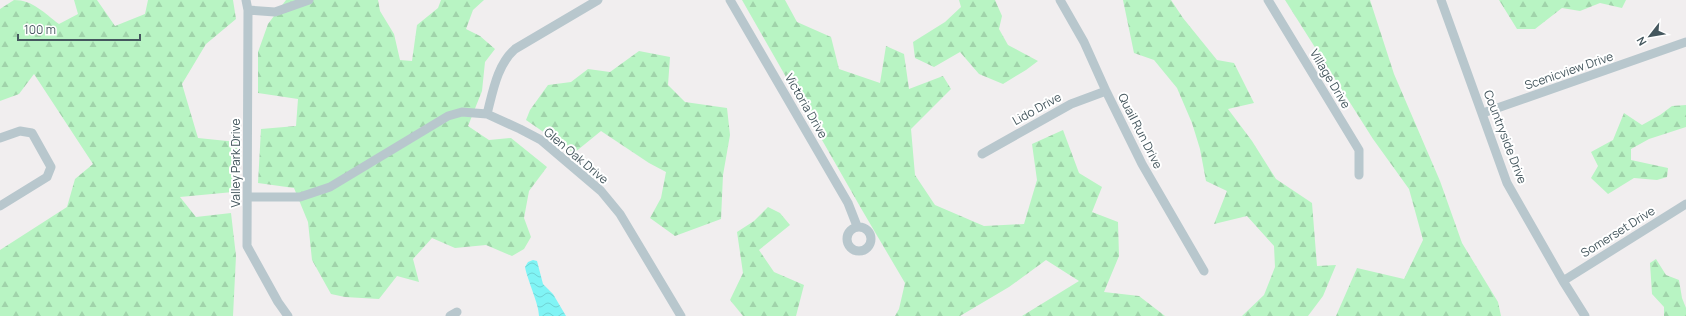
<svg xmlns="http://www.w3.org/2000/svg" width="1686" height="316" font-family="Manrope,sans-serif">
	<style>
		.forest { fill: url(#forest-firs) }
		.water { fill: url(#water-waves) }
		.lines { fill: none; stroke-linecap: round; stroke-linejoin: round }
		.minor { stroke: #b8c7cd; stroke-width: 9 }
		.labels { text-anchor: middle; stroke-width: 4; stroke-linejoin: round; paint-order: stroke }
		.street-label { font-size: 12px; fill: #45575e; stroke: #fff }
	</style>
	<defs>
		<pattern id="forest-firs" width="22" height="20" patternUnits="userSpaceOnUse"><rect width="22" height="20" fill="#b8f4c3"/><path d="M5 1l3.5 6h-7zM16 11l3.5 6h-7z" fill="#a0d3aa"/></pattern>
		<pattern id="water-waves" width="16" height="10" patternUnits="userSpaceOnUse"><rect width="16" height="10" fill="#80f4f5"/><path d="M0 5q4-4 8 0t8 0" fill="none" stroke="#70d3d4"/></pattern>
	</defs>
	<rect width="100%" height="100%" fill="#f1eeef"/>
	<path class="forest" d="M14,0C33,0 44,13 59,24L78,14L74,0H97L115,26L145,14L148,0H233L236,19L206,44L182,84L198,138L237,142L238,165L233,192L180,197L196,217L231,213L236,256L233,316H0V250L67,207L75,179L93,164L34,74L19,94L0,101V9Z
		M286,0H378L380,11L394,34L400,60L412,61L417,25L438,8L441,0H484L473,10L466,29L480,36L495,49L485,62L482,91L468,126L489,140L511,138L547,167L529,191L524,218L531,237L524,249L512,256L486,245L455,248L432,238L413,259L419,282L397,276L379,299L345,297L331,294L312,260L308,222L294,188L258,183L261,129L296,126L298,99L258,93V52L268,24Z
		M742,0H785L797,22L831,37L839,69L880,83L886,46L904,54L909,89L943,76L951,89L911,129L915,175L935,205L984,226L1024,224L1037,180L1032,144L1063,130L1079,173L1102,187L1092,212L1118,222L1119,256L1104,292L1139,296L1165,316H1022L1079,281L1046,260L1009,287L960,316H895L899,309L905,283L862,210Z
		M959,0H995L1002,16L999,29L1008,45L1038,61L1026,70L1003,84L979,74L960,52L934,67L915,58L913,42L945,22L961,7Z
		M1123,0H1171L1183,18L1217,60L1234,63L1254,103L1228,109L1252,141L1276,179L1312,203L1317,266L1336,265L1323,296L1308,316H1242L1264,295L1275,267L1274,246L1247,216L1214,224L1227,191L1206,181L1200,149L1192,123L1177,88L1154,60L1134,53Z
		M1285,0H1370L1394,74L1440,181L1462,243L1498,302L1501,316H1336L1357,268L1404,279L1423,240L1409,189L1373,139Z
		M1499,0H1626L1622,8L1600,3L1580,11L1562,8L1535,29H1517Z
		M639,51L670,57L668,85L685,102L727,108L730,135L723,175L721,219L675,236L650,218L661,198L666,172L649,163L601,131L574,153L526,120L530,110L548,85L571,82L588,69L610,72Z
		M1686,105V127L1649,139L1631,149V160L1668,168L1667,177L1657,180L1634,178L1608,194L1591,178L1598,166L1591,152L1613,140L1624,113L1642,125L1660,115L1672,106Z
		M768,207L780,213L790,225L759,250L774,272L804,285L796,316H743L730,300L743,273L737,232L754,221Z
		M1656,259L1666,275L1679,280L1682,298L1686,308V316H1664V307L1652,294L1650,263Z"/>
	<path class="water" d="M533,260L537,261L543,284L553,294L566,316H539C539,304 528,282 525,267L528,262Z"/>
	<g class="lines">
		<path class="minor" d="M246,0L248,10L247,246L278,302L288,316
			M730,0L848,203L857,226
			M1060,0L1084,42L1106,91L1142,164L1204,271
			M1268,0L1359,150V175
			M1441,0L1507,183L1563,281L1585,316
			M248,10L275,12L309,0
			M1483,113L1686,42
			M487,114C493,91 497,65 515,49L598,0
			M0,138L20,131L32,133L51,167L47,177L0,206
			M982,154L1071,104L1106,91
			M248,197H300L330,187L448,116L462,112L487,114L520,129L541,140L601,191L620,214L681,316
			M847 239a12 12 0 1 1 24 0a12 12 0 1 1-24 0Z
			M1563,281L1686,204
			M450,316L457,312"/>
	</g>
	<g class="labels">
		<g class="street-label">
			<text transform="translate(1569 71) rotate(-19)" y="4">Scenicview Drive</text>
			<text transform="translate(1330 79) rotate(59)" y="4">Village Drive</text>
			<text transform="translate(806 106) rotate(60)" y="4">Victoria Drive</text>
			<text transform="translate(1037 109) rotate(-29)" y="4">Lido Drive</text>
			<text transform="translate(1140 131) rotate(63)" y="4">Quail Run Drive</text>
			<text transform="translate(1505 137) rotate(69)" y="4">Countryside Drive</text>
			<text transform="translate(576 156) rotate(40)" y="4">Glen Oak Drive</text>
			<text transform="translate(236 163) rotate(-90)" y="4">Valley Park Drive</text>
			<text transform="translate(1618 232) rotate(-32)" y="4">Somerset Drive</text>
		</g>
	</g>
	<g transform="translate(1650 36) rotate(239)" stroke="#ffffff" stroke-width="3" paint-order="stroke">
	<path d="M0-3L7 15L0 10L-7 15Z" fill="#45575e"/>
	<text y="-6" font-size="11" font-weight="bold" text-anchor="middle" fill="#45575e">N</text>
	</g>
	<path d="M18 34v6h122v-6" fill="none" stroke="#45575e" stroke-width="2"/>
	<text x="24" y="34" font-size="12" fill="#45575e" stroke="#ffffff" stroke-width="3" paint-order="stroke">100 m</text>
</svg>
